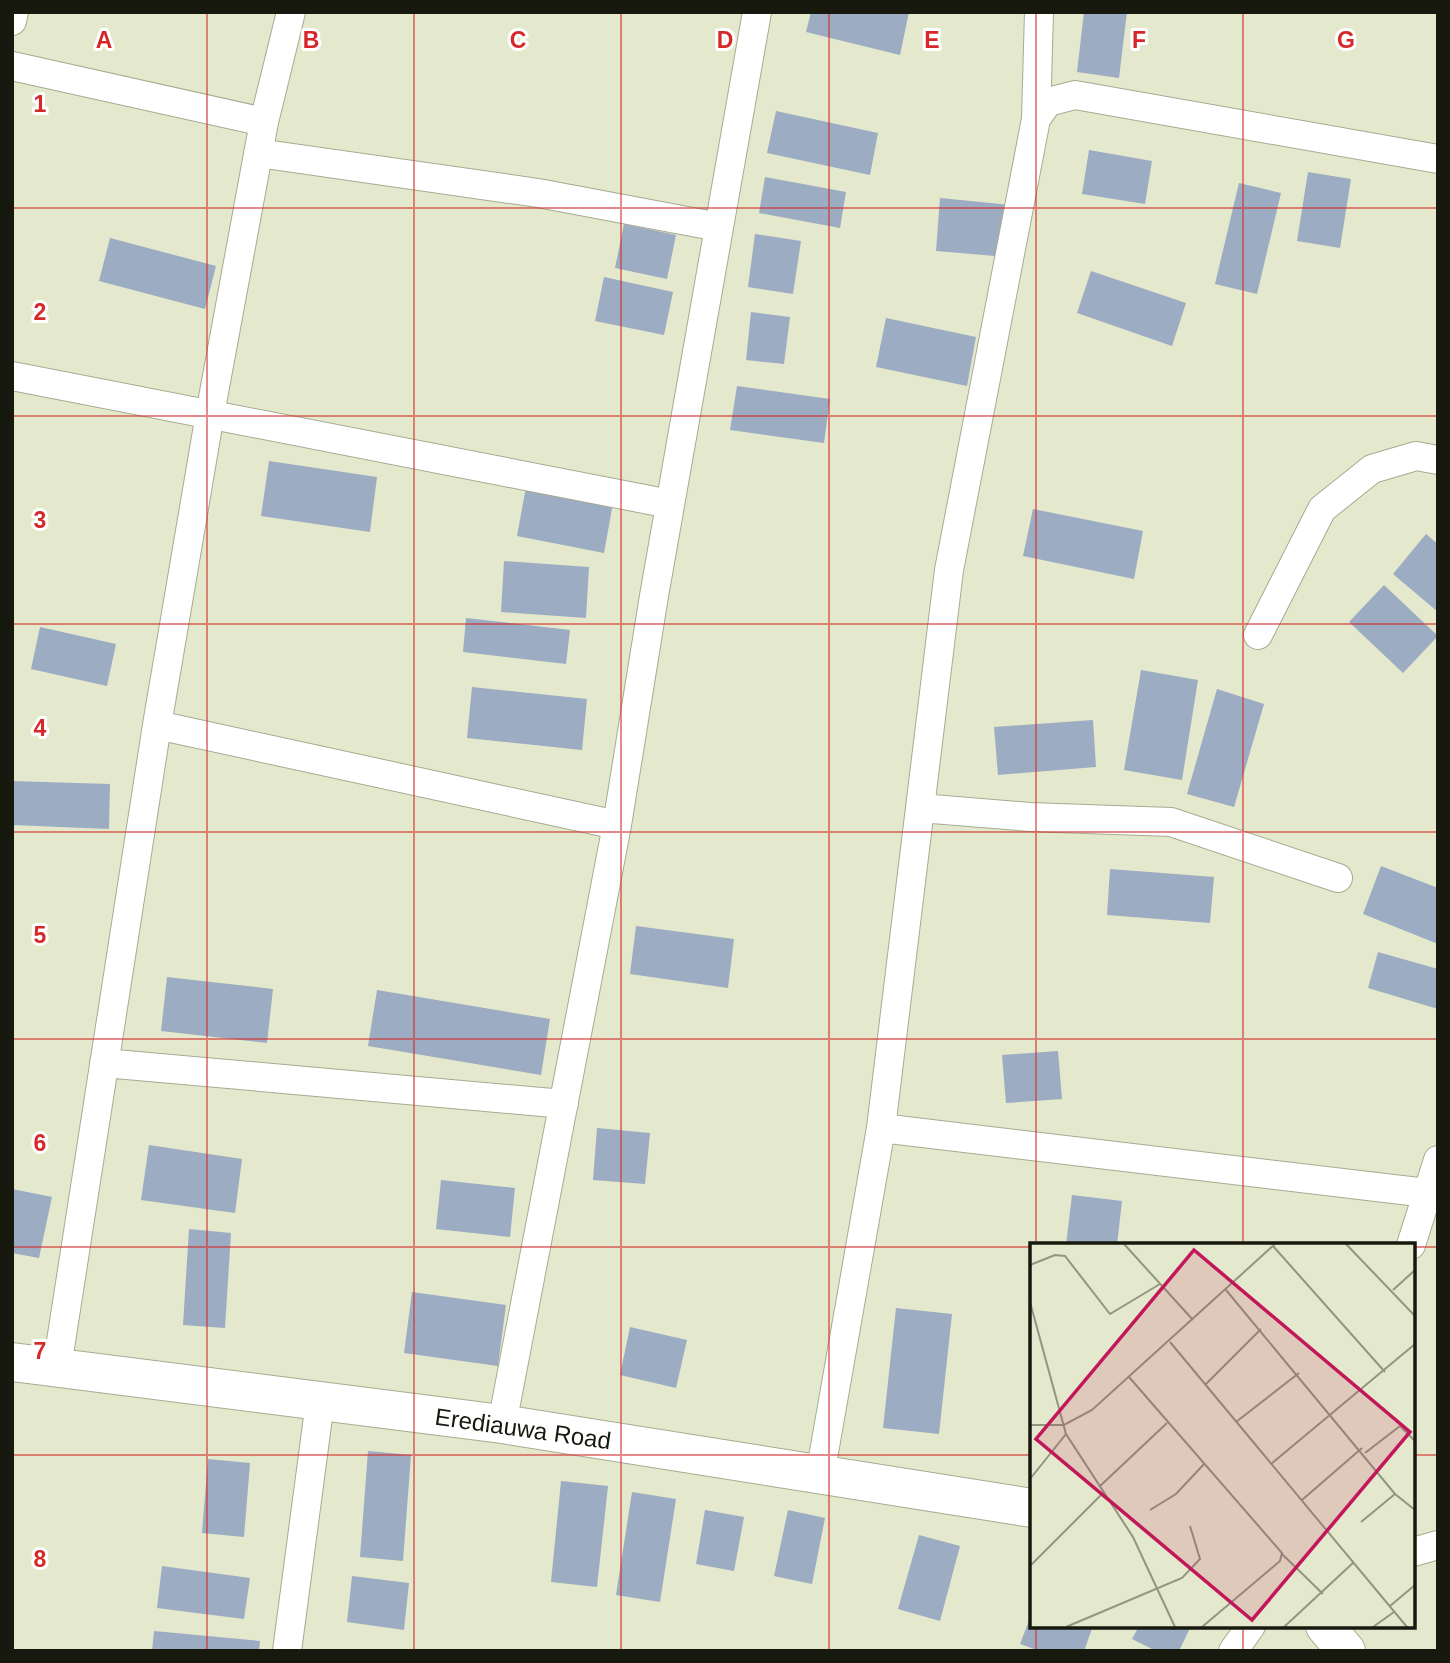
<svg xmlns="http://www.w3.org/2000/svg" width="1450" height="1663" font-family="Helvetica,sans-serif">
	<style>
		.building { fill: #9cacc2 }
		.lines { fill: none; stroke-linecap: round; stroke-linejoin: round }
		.street-casing { stroke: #a7ab91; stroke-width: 30 }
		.secondary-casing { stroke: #a7ab91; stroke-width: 40 }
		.street { stroke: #fff; stroke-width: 28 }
		.secondary { stroke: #fff; stroke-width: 38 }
		.grid { fill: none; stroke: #d62828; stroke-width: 2; stroke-opacity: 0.55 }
		.labels { text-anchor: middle; stroke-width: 6; stroke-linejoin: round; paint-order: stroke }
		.street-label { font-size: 24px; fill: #17180e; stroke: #fff }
		.inset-road { fill: none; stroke: #929580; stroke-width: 2 }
		.view { fill: #c2185b; fill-opacity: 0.15; stroke: #c2185b; stroke-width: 3.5 }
		.inset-edge { fill: none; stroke: #17180e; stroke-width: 3.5 }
		.grid-label { font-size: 23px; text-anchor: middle; font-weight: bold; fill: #d62828; stroke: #fff; stroke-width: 6; stroke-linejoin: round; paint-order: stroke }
	</style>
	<rect width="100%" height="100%" fill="#e4e8cc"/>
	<path class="building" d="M811,12H909L900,55L806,32Z
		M1084,12H1127L1119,78L1077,72Z
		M776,111L878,133L870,175L767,153Z
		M1089,150L1152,161L1145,204L1082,194Z
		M1308,172L1351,179L1340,248L1297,241Z
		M765,177L846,192L840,228L759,213Z
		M1239,183L1281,193L1257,294L1215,284Z
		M940,198L1011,205L1007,257L936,251Z
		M624,224L676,235L667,279L615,268Z
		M755,234L801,241L793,294L748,287Z
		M110,238L216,266L205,309L99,281Z
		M1091,271L1186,303L1172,346L1077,313Z
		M604,277L673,292L664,335L595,321Z
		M751,312L790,317L784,364L746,360Z
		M886,318L976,337L967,386L876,367Z
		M737,386L830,399L824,443L730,430Z
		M269,461L377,477L370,532L261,516Z
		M526,487L613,503L604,553L517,536Z
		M1033,509L1143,531L1134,579L1023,556Z
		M1426,534L1438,544V612L1393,574Z
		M504,561L589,567L586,618L501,612Z
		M1384,585L1438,636L1403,673L1349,622Z
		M466,618L570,630L566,664L463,652Z
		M40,627L116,644L107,686L31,669Z
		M1141,670L1198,680L1182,780L1124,770Z
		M472,687L587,699L582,750L467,738Z
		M1217,689L1264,704L1234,807L1187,794Z
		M1093,720L1096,767L998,775L994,727Z
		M12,781L110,784L109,829L12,825Z
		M1381,866L1438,888V944L1363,914Z
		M1110,869L1214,877L1210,923L1107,915Z
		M636,926L734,939L728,988L630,974Z
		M1378,952L1438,969V1009L1368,988Z
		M167,977L273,989L267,1043L161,1031Z
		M377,990L550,1019L541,1075L368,1046Z
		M1058,1051L1062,1099L1006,1103L1002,1055Z
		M597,1128L650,1133L645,1184L593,1180Z
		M149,1145L242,1159L235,1213L141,1200Z
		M441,1180L515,1188L510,1237L436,1229Z
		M12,1189L52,1197L39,1258L12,1253Z
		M1072,1195L1122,1201L1117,1245H1066Z
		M189,1229L231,1233L225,1328L183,1325Z
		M412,1292L506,1305L498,1366L404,1353Z
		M896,1308L952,1314L939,1434L883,1428Z
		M630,1327L687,1340L676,1388L620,1375Z
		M368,1451L411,1455L403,1561L360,1557Z
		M208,1459L250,1463L244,1537L202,1533Z
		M561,1481L608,1486L597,1587L551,1582Z
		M632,1492L676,1499L660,1602L616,1595Z
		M705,1510L744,1517L734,1571L696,1564Z
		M788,1510L825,1518L812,1584L774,1576Z
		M919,1535L960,1546L940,1621L898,1609Z
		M162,1566L250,1578L244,1619L157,1608Z
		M352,1576L409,1583L404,1630L347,1622Z
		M1032,1613V1626H1093L1084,1651H1040L1020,1644Z
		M1139,1626H1191L1179,1651H1156L1132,1639Z
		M154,1631L260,1641L259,1651H152Z"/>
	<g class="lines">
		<g class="street-casing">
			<path id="street" d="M12,21L14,12
				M12,66L264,122
				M1036,119L1039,12
				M258,153L538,193L719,227
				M12,376L670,504
				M1258,635L1322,509L1372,469L1416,456L1438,460
				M157,725L617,825
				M920,808L1030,817L1171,822L1338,878
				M104,1063L564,1104
				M881,1128L1427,1193
				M1411,1245L1438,1160
				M57,1367L157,725L210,414L264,122L291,12
				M502,1424L617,825L654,596L757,12
				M820,1475L881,1128L949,570L1036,119L1048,102L1075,95L1438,159
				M1413,1552L1438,1545
				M287,1651L320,1402
				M1233,1651L1251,1626"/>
		</g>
		<g class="secondary-casing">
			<path id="secondary" d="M12,1362L502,1424L1032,1508
				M1325,1626L1346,1651"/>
		</g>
		<use href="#street" class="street"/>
		<use href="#secondary" class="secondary"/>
	</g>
	<path class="grid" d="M207,12V1651M414,12V1651M621,12V1651M829,12V1651M1036,12V1245M1243,12V1245M12,208H1438M12,416H1438M12,624H1438M12,832H1438M12,1039H1438M12,1247H1032M1413,1247H1438M12,1455H1032M1413,1455H1438M1036,1626V1651M1243,1626V1651"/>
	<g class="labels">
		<g class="street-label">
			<text transform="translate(523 1429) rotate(8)" y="8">Erediauwa Road</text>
		</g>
	</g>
	<g transform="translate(1030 1243)">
		<rect width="385" height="385" fill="#e4e8cc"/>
		<path class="inset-road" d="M94,1L163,77M316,1L385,73M243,3L355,129M0,22L25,12L35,13L80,71L130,41M196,47L365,251L385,267M363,47L385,27M0,59L36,191L103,294L145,384M140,99L377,384M99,134L252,310L250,318L172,384M175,142L231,86M206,179L269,130M0,182H34L62,167L245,1M335,210L370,183L385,198M241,221L385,101M0,236L36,191M69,244L137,180M272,257L332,205M120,267L146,251L175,220M331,279L365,251M252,311L293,351M0,323L73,250M360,363L385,342M36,384L152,335L170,316L160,283M254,384L324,319M343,384L364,369"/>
		<path class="view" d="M164,7L380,189L222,377L6,196Z"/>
		<rect width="385" height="385" class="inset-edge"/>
	</g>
	<g class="grid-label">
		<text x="104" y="48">A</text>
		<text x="311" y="48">B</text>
		<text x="518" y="48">C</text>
		<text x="725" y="48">D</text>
		<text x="932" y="48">E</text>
		<text x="1139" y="48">F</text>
		<text x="1346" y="48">G</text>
		<text x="40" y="112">1</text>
		<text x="40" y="320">2</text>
		<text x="40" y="528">3</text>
		<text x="40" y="736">4</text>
		<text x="40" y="943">5</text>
		<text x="40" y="1151">6</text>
		<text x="40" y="1359">7</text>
		<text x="40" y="1567">8</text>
	</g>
	<rect width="1450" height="1663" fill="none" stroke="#17180e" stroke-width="28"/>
</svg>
